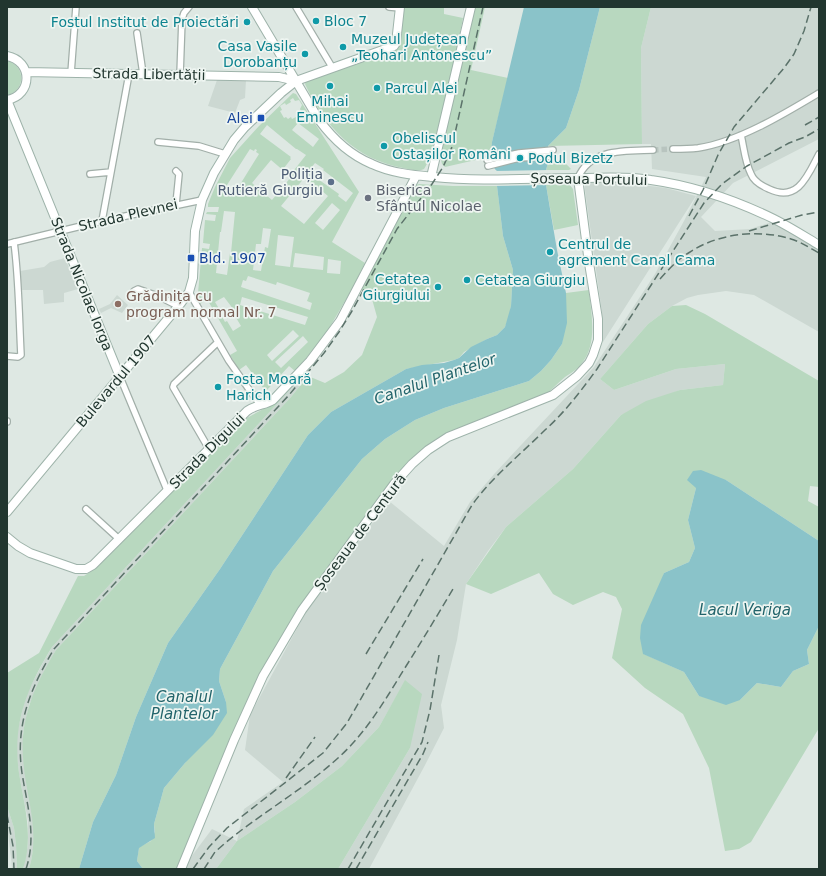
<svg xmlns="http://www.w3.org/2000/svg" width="826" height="876" font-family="'DejaVu Sans',sans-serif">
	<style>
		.built { fill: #ccd8d2 }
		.green { fill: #b8d8bf; fill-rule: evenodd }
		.water { fill: #8ac3c9 }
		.pier { fill: #dee8e3 }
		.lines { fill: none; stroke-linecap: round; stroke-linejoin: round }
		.street-tunnel { stroke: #b8c4bf; stroke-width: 5.5; stroke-dasharray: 5.5 3; stroke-linecap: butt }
		.street-casing { stroke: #a2afa9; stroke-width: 8 }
		.secondary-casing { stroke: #9eb3aa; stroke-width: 10 }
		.street { stroke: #fff; stroke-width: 5.5 }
		.secondary { stroke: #fff; stroke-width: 8 }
		.rail { stroke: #5b726a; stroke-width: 1.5; stroke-dasharray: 8 4; stroke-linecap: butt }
		.culture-dot { fill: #0f9aa8; stroke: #eef5f1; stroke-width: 1.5 }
		.transit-dot { fill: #1a4fb4; stroke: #eef5f1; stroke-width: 1.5 }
		.service-dot { fill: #5c6f8a; stroke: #eef5f1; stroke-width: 1.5 }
		.worship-dot { fill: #6b7280; stroke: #eef5f1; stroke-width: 1.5 }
		.education-dot { fill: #8d6e63; stroke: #eef5f1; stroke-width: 1.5 }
		.labels { text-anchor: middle; stroke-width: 3.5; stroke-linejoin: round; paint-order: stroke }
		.culture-label { font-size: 14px; fill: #0d838f; stroke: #eef5f1; text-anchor: start }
		.street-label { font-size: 14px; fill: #21362f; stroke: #eef5f1 }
		.transit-label { font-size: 14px; fill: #164399; stroke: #eef5f1; text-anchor: end }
		.service-label { font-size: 14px; fill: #4e5e75; stroke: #eef5f1; text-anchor: end }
		.worship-label { font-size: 14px; fill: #5b616d; stroke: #eef5f1; text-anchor: start }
		.education-label { font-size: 14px; fill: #785e54; stroke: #eef5f1; text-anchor: start }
		.water-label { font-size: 15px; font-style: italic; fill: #22646b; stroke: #eef5f1 }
	</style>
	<rect width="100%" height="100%" fill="#dee8e3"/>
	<path class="built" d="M651,7H819V139L733,183L701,217L715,231L750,229L772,222L819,248V332L754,295L726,291L698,295L687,298L672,306L648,324L600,379L614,390L676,369L725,364L723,385L680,390L621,415L573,469L506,527L488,551L466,584L457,640L441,705L444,728L424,767L369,869H338L410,748L405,681L379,727L342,766L295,802L237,841L216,869H182L212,829L237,841L244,809L283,782L245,750L250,715L306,612L389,501L444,546L470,502L495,473L594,367L655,274L684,221L706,177L652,169L651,144H642L641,48Z
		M217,80H246L245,98L240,100L235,113L208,106Z
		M585,182L634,184L666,188L696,196L603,342L602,313L585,190Z
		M65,258L78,289L64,293V302L44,304L43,290H22L20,271L44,267L50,262Z
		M117,295L128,305L122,313L111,308L101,313L99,309L110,304Z
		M303,373L308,376L291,397L56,650L43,674L29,705L23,733V756L32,810L34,830V845L30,866L29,869H23L28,845V821L19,774L17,756V733L24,703L29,689L44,661L52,647L287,393Z
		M7,806L14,828L16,845L17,869H12L11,857L7,825Z"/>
	<path class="green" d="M400,7H444V14L463,18C459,38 433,162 424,169C419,172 408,169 403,168C355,159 325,127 305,84L306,81L391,48Z
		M474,7H485L471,70L508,78L492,142L491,155L480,159L445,167L442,164L440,156H439Z
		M600,7H651L641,48L642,144L548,146L566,128L579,90Z
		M7,61C26,65 26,91 7,95Z
		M293,93L296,94L359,192L332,242L365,263L352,289L324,337L295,371L289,366L267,390L272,395L264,400L260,399L267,393L246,365L239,370L230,355L237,351L207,299L200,304L198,293L202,248L209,249L210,244L203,243L205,220L215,221L216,215L206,214L207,212H218L219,207H208V204L215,187L230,158L259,126ZM293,98L295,101L299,100L302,105L300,109L301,111L297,114L298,116L292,119L291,117L288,119L286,117L284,118L280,111L282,110L280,106L285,103L286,105L291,102L290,100ZM298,123L319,139L313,147L292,130ZM267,125L296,149H297L306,155L291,174L284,168L291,159L290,158L291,157L260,134ZM250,149L254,151L255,149L257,150L256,152L259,154L236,191L233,189L231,191L229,190L230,188L227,185ZM271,160L291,177L272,200L252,183ZM315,163L324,169L323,170L353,193L346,202L338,196L339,194L308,172ZM305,177L328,196L304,224L281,206ZM332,203L340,210L323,230L315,223ZM224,211L235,212L231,253H230L227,275L216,273L220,232H221ZM263,228L271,229L268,248L265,247L261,271L253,270L256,244H261ZM278,235L294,237L290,267L275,265ZM295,253L324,257L323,270L293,267ZM328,259L341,261L340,274L327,273ZM248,276L276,285L277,282L310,293L307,301L312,303L310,310L241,287L243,280L246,281ZM224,297L237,314L235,316L241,326L233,331L227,321L225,322L220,313L221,312L215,302ZM242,297L308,317L305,325L240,305ZM293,330L299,336L272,361L267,355ZM303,336L308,342L281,368L275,362Z
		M549,159C559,159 564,161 571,169L569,170H546Z
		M419,184L453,186H497L503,236L513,270L511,306L509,317L505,327L497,335L487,339L464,352L459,358L454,360L406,369L331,412L308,435L220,569L168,643L136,717L116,775L93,822L79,869H29C41,829 25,795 23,757C20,717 36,683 56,650L291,397L308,376L325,383L344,372L362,355L377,317L372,299L360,288L416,185Z
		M569,184L573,189L578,225L554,230L546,185Z
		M589,290C591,313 598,343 582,363C578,369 571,373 565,377C559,382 553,388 547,394L461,427L444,435L405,468L259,678L237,723L178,869H143L137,861L139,847L151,841L155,832L154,824L164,788L185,763L226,702L219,681L220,669L273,571L362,459L385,439L415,420L444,408L529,381L541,371L551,360L562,344L566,308V293Z
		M686,305L705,314L819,381V487L810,486L808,501L819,507V541L726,480L696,488L688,520L695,548L689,562L664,573L644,654L684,672L699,696L740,700L757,683L781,687L793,671L809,664L807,650L819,626V728L751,842L739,849L725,851L709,768L683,714L645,688L612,658L622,609L616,597L603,592L573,605L553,594L539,573L491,594L466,584L506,527L573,469L621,415L646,401L680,390L723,385L725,364L676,369L614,390L600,379L648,324L672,306Z
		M303,373L287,393L52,647C27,688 12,723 19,773C24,805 34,836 23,869H17L16,845L14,828L7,806V673L39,653L78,576H84L90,572L245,419L267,407Z
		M405,680L422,694L410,748L338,869H216L237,841L295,802L342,766L379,727Z"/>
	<path class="water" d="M524,7H600L579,90L566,128L548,146L549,159L546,170V185L557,250L566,293L567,323L562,344L551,360L541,371L529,381L444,408L415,420L385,439L362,459L273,571L220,669L219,681L226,702L227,713L213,735L185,763L164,788L154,824L155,838L139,848L137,861L143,869H79L93,822L116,775L136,717L168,643L220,569L308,435L331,412L406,369L422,365L444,363L454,360L459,358L471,347L487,339L497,335L505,327L511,306L513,270L503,236L497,186V171C489,164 491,152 492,142Z
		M701,470L726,480L819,541V626L807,650L809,664L793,671L781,687L757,683L740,700L726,705L699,696L684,672L643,654L640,638L641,625L664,573L689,562L695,548L688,520L696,488L687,480L693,471Z"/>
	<path class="pier" d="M548,170V185L495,186L494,171Z"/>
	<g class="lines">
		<path class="street-tunnel" d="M653,150L673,149"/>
		<g class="street-casing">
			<path id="street" d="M296,7L332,67
				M389,7L400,8
				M137,33L143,74
				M71,73L76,7
				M180,75L182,19L184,13L189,7
				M741,135C744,148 745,162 751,174C754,182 762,186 769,189C798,203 808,175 819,154
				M158,142L199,146L225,154
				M673,149C681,149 689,149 698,148C738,142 784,114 819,93
				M487,160L519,153L553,150
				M488,166L519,158L553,156
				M90,174L111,172
				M578,178C590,148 626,151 653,150
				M176,204L179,174L176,171
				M102,221L129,74
				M7,244L102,221L202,200
				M134,291L138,289L158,296L178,306
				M189,292L229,361L260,405
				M7,356L18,357L21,355C19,317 19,280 14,242
				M120,377L167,490
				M7,422V421
				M209,449L173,387L174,384L217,343
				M86,509L119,539"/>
		</g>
		<g class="secondary-casing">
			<path id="secondary" d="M252,7L319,120C333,139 350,155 372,164C391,173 413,175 434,177C481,182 531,178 579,178C603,178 627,176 651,180C694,186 735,200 774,219C790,227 804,236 819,245
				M7,56C33,61 33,95 7,100
				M26,72L279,77L296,81
				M7,100L120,377
				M431,177L471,7
				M7,512L181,303L189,292L193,278L195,231L202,200L214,173L234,140L245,127L281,93L296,81L394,46L396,43L400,7
				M7,537L18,546L30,553L76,569H86L93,565L247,411C255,405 265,405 273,400L310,361L340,321L416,176
				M181,869L234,740L263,676L302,610L394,484L412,464L428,450L448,437L553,395L577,376L589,363L593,355L598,340V319L589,263L578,178"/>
		</g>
		<use href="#street" class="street"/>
		<use href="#secondary" class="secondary"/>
		<path class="rail" d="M805,125L819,117
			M689,216L703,190L718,155L734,127L784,68L794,54L804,31L811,7
			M749,231L802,215L819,212
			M660,279C669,269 678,259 690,252C719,233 759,229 791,239C801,242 810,248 819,253
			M366,654L423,559
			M286,778L315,737
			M7,815L13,846L14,869
			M26,869C37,836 27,805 22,773C15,725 30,689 54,649L289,395L324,353L339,332L352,311L397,229L432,184L443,167L452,147L483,7
			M193,869L209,847L227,828L323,753L347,723L472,505C493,476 520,455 545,430C565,412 581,391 597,369L704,203L722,184L747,166L789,143L805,137L819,129
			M204,869L215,852L224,844C261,813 303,790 338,758C365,734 384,702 403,671C420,644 437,616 453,589
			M348,869L422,742L430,710L439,655
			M356,869L423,754L428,742"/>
	</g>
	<g class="culture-dot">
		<circle cx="316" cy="21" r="4"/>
		<circle cx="247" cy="22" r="4"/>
		<circle cx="343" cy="47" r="4"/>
		<circle cx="305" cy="54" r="4"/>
		<circle cx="330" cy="86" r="4"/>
		<circle cx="377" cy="88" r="4"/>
		<circle cx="384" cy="146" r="4"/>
		<circle cx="520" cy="158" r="4"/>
		<circle cx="550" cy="252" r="4"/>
		<circle cx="467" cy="280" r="4"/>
		<circle cx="438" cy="287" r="4"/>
		<circle cx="218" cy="387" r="4"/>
	</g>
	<g class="transit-dot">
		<rect x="257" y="114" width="8" height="8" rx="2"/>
		<rect x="187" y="254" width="8" height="8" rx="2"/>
	</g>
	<circle class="service-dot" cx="331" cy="182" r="4"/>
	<circle class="worship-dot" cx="368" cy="198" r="4"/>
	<circle class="education-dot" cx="118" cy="304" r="4"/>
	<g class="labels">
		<g class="culture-label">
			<text x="324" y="26">Bloc 7</text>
			<text x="239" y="27" text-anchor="end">Fostul Institut de Proiectări</text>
			<text x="351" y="44">Muzeul Județean<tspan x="351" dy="16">„Teohari Antonescu”</tspan></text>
			<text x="297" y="51" text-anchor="end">Casa Vasile<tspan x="297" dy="16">Dorobanțu</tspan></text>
			<text x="385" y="93">Parcul Alei</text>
			<text x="330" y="106" text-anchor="middle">Mihai<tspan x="330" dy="16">Eminescu</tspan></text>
			<text x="392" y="143">Obeliscul<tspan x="392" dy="16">Ostașilor Români</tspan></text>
			<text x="528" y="163">Podul Bizetz</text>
			<text x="558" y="249">Centrul de<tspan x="558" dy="16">agrement Canal Cama</tspan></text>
			<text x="430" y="284" text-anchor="end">Cetatea<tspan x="430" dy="16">Giurgiului</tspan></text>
			<text x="475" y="285">Cetatea Giurgiu</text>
			<text x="226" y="384">Fosta Moară<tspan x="226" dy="16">Harich</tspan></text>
		</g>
		<g class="street-label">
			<text transform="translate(149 74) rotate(1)" y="5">Strada Libertății</text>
			<text transform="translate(589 179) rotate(1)" y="5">Șoseaua Portului</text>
			<text transform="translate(128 215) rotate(-13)" y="5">Strada Plevnei</text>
			<text transform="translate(82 284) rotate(68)" y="5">Strada Nicolae Iorga</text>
			<text transform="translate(116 381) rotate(-50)" y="5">Bulevardul 1907</text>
			<text transform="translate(207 451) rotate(-45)" y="5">Strada Digului</text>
			<text transform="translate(360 532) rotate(-53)" y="5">Șoseaua de Centură</text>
		</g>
		<g class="transit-label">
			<text x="253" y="123">Alei</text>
			<text x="199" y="263" text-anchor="start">Bld. 1907</text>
		</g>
		<g class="service-label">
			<text x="323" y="179">Poliția<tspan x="323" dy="16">Rutieră Giurgiu</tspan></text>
		</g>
		<g class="worship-label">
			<text x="376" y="195">Biserica<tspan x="376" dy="16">Sfântul Nicolae</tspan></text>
		</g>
		<g class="education-label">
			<text x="126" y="301">Grădinița cu<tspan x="126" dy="16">program normal Nr. 7</tspan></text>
		</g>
		<g class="water-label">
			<text transform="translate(435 379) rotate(-19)" y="5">Canalul Plantelor</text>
			<text x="745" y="615">Lacul Veriga</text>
			<text x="184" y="702">Canalul<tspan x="184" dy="17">Plantelor</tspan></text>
		</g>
	</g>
	<rect width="826" height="876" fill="none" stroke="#21362f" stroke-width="16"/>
</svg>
